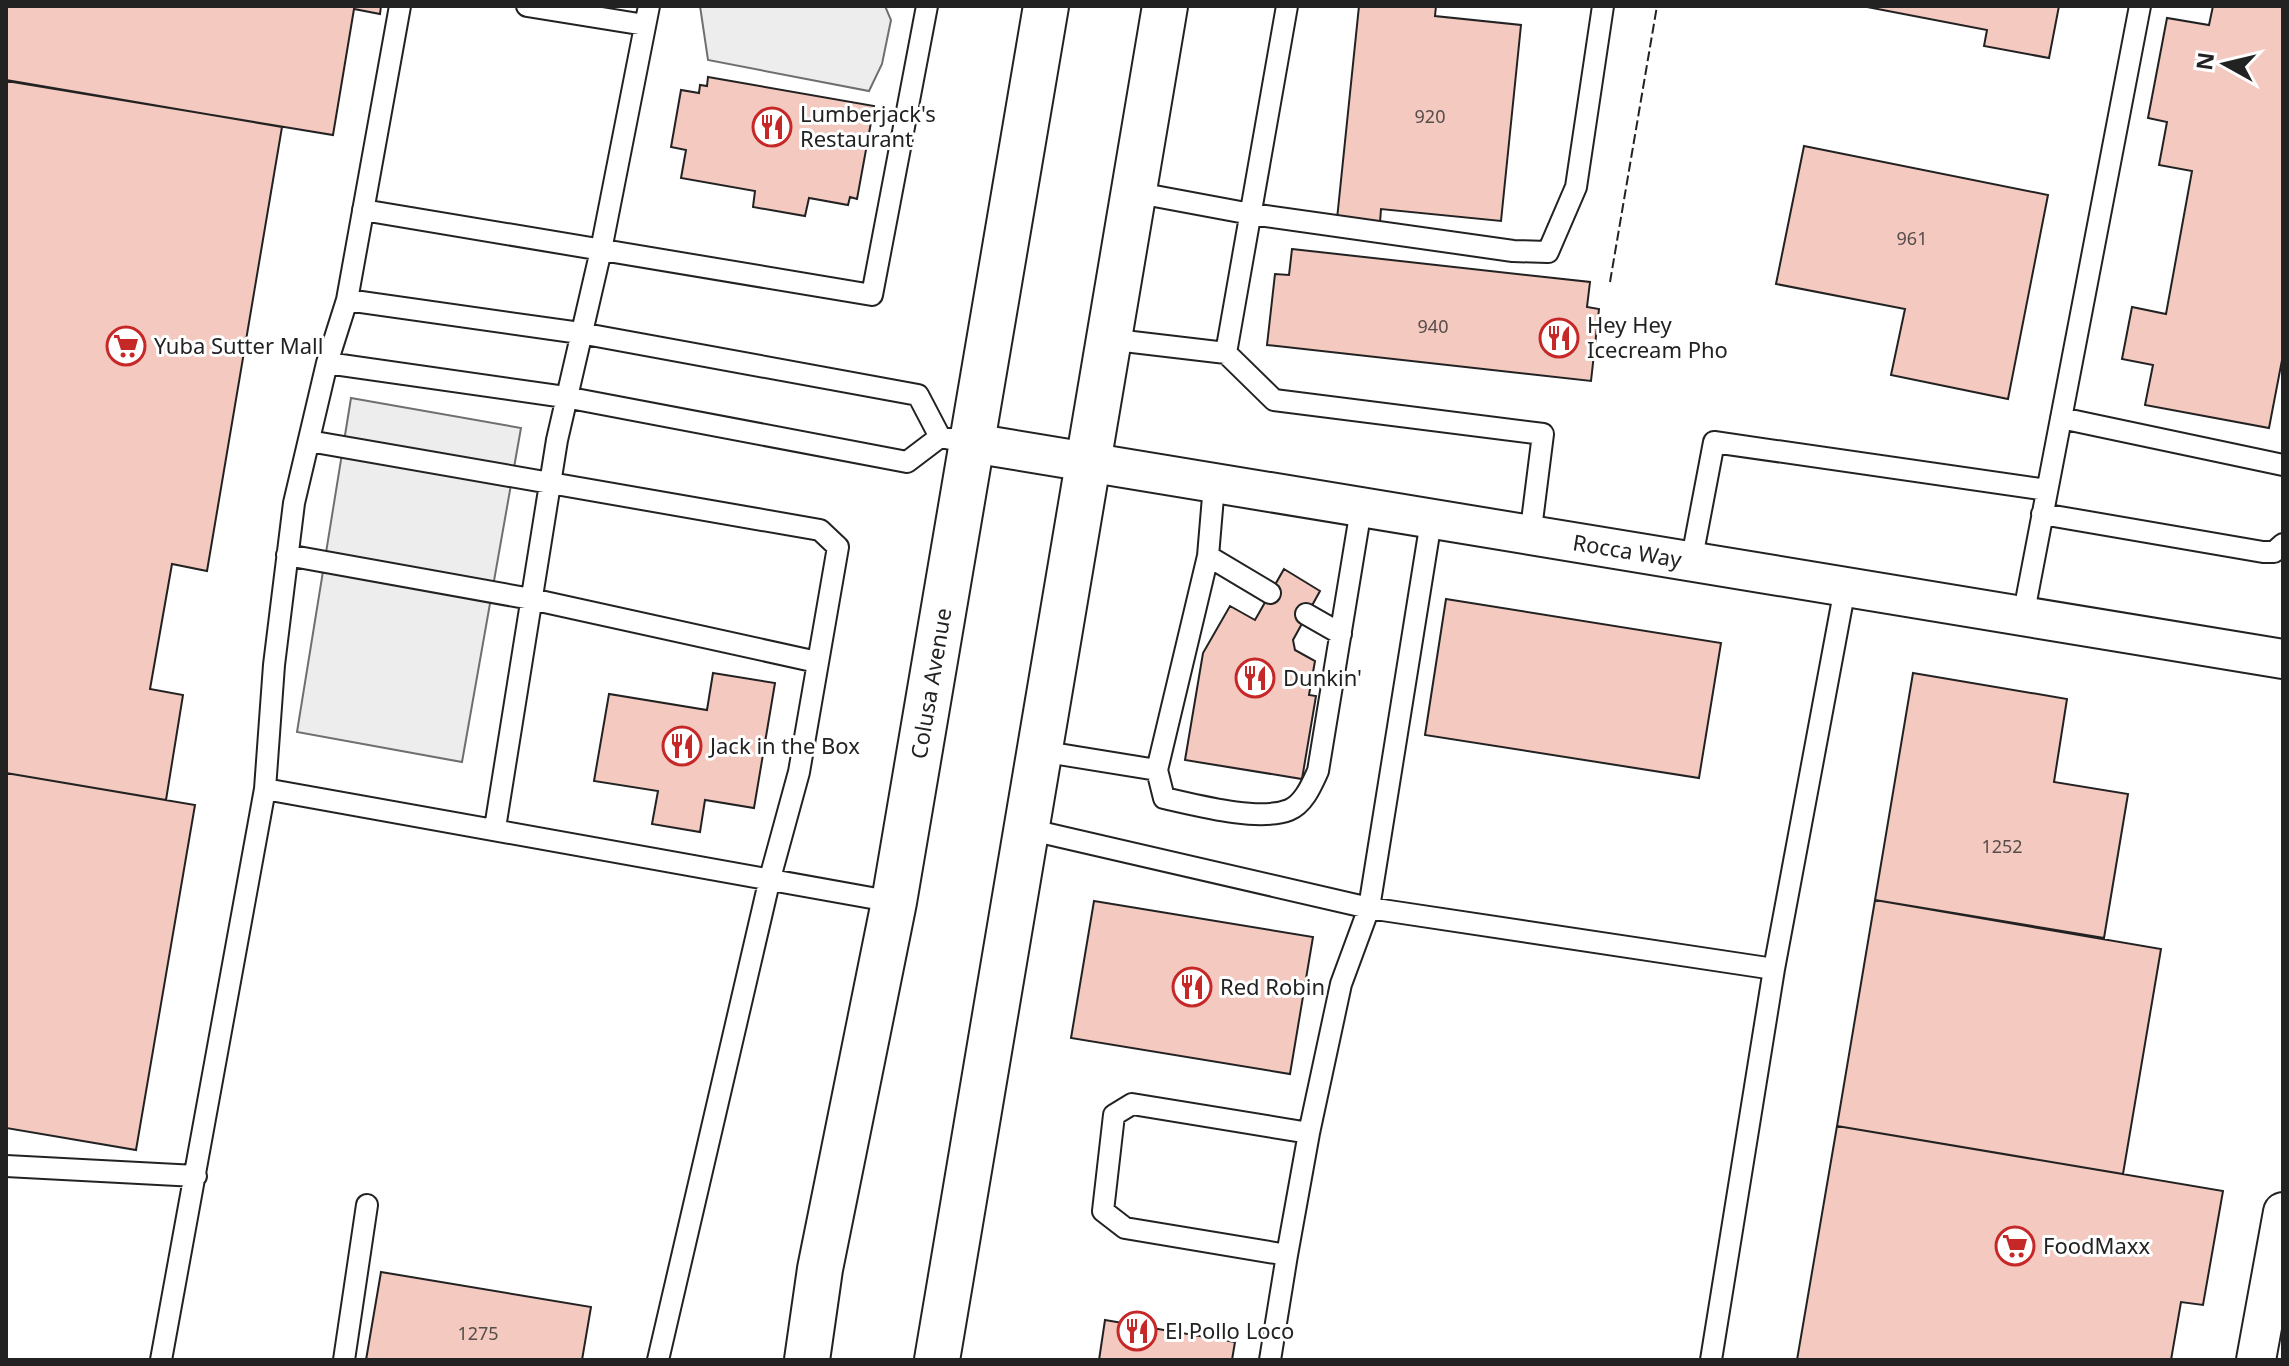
<svg xmlns="http://www.w3.org/2000/svg" width="2289" height="1366" font-family="'Noto Sans',sans-serif">
	<style>
		.parking { fill: #ededed; stroke: #6f6f6f; stroke-width: 2 }
		.building { fill: #f3c9c0; stroke: #222; stroke-width: 2 }
		.lines { fill: none; stroke-linecap: round; stroke-linejoin: round }
		.lane-casing { stroke: #222; stroke-width: 24 }
		.street-casing { stroke: #222; stroke-width: 42 }
		.highway-casing { stroke: #222; stroke-width: 48 }
		.lane { stroke: #fff; stroke-width: 20 }
		.street { stroke: #fff; stroke-width: 38 }
		.highway { stroke: #fff; stroke-width: 44 }
		.fence { stroke: #222; stroke-width: 2; stroke-dasharray: 10 4; stroke-linecap: butt }
		.labels { text-anchor: middle; stroke-width: 6; stroke-linejoin: round; paint-order: stroke }
		.number-label { font-size: 18px; fill: #564c4a }
		.poi-label { font-size: 22px; fill: #222; stroke: #fff; text-anchor: start }
		.street-label { font-size: 22px; fill: #222; stroke: #fff }
	</style>
	<rect width="100%" height="100%" fill="#fff"/>
	<path class="parking" d="M700,6H885L891,20L882,64L869,91L708,60Z
		M351,398L521,428L462,762L297,732Z"/>
	<path class="building" d="M6,6H381L380,14L354,9L333,135L6,81Z
		M1359,6H1436L1435,16L1521,25L1501,221L1381,209L1380,223L1337,219Z
		M1862,6H2059L2049,58L1984,46L1987,30Z
		M2213,6H2283V355L2269,428L2145,405L2153,365L2122,359L2132,307L2166,314L2192,171L2159,165L2167,122L2148,118L2167,18L2209,25Z
		M708,77L874,106L857,199L850,197L848,205L809,198L805,216L753,207L755,191L681,178L686,150L671,147L681,90L699,93L700,85L707,86Z
		M6,80L282,127L207,571L172,564L150,689L183,695L166,800L6,773Z
		M1804,146L2048,195L2008,399L1891,375L1905,309L1776,284Z
		M1292,249L1590,282L1587,307L1599,309L1591,381L1267,345L1275,274L1289,275Z
		M1284,569L1320,591L1293,640L1295,650L1315,661L1309,695L1316,696L1302,779L1185,760L1203,653L1230,606L1255,620Z
		M1446,599L1721,643L1699,778L1425,735Z
		M713,673L775,683L754,808L705,800L700,832L652,824L658,791L594,781L609,694L707,710Z
		M1913,673L2067,699L2054,782L2128,794L2104,938L1875,900Z
		M6,773L195,805L136,1150L6,1128Z
		M1875,900L2161,949L2123,1174L1837,1126Z
		M1094,901L1313,937L1290,1074L1071,1038Z
		M1837,1126L2223,1191L2203,1305L2181,1302L2171,1360H1797Z
		M381,1272L591,1307L582,1360H366Z
		M1105,1320L1235,1342L1232,1360H1099Z"/>
	<g class="lines">
		<g class="lane-casing">
			<path id="lane" d="M527,6L645,25
				M1287,6L1226,353L1274,400L1543,434L1530,537
				M1133,192L1251,214L1513,251L1548,252L1576,187L1603,6
				M363,210L872,295L927,6
				M347,300L580,333L918,395L940,437
				M1107,339L1226,353
				M327,363L565,397L907,462L940,437L972,443
				M2061,418L2283,465
				M309,441L820,530L838,547L799,772L770,878L658,1360
				M2042,514L2263,552H2274L2283,544
				M287,555L531,599L817,662
				M1208,556L1270,593
				M1691,563L1714,442L2047,490
				M1306,614L1341,634
				M2023,617L2140,6
				M1040,751L1157,770L1208,556L1214,485
				M1157,770L1164,798C1196,805 1258,822 1289,810C1304,804 1312,784 1318,771L1361,509
				M265,789L894,902
				M495,828L557,440L601,250L649,6
				M1027,829L1369,908L1431,521
				M6,1166L196,1176
				M1287,1255L1309,1133
				M161,1360L265,789L274,665L294,503L327,363L347,300L400,6
				M344,1360L367,1205
				M1270,1360L1287,1255L1125,1228L1103,1211L1114,1115L1132,1104L1309,1133L1341,984L1369,908L1774,969L1845,588
				M1711,1360L1774,969"/>
		</g>
		<g class="street-casing">
			<g id="street">
				<path id="s1" d="M972,443L2283,659"/>
				<path d="M2256,1360L2283,1212"/>
			</g>
		</g>
		<g class="highway-casing">
			<g id="highway">
				<path id="s2" d="M807,1360L820,1269L894,902L1046,6"/>
				<path d="M937,1360L1165,6"/>
			</g>
		</g>
		<use href="#lane" class="lane"/>
		<use href="#street" class="street"/>
		<use href="#highway" class="highway"/>
		<path class="fence" d="M1610,282L1657,6"/>
	</g>
	<defs>
		<g id="restaurant-ring" transform="scale(2)"><circle r="9.5" fill="#fff" stroke="#c62828" stroke-width="1.5"/><path d="M-5-6h1v4h1v-4h1v4h1v-4h1v5L-1.5 .5V6h-2V.5L-5-1ZM5-6V6H3V1.5H1.5Q1.5-4 5-6Z" fill="#c62828"/></g>
		<g id="supermarket-ring" transform="scale(2)"><circle r="9.5" fill="#fff" stroke="#c62828" stroke-width="1.5"/><path d="M-6-5.5h2.5l.6 2H6L4.5 2H-2.5L-4.4-4H-6ZM-1.5 3.2a1.3 1.3 0 1 0 .1 0ZM3 3.2a1.3 1.3 0 1 0 .1 0Z" fill="#c62828"/></g>
	</defs>
	<g fill-rule="evenodd">
		<use href="#restaurant-ring" x="772" y="127"/>
		<use href="#restaurant-ring" x="1559" y="338"/>
		<use href="#supermarket-ring" x="126" y="346"/>
		<use href="#restaurant-ring" x="1255" y="678"/>
		<use href="#restaurant-ring" x="682" y="746"/>
		<use href="#restaurant-ring" x="1192" y="987"/>
		<use href="#supermarket-ring" x="2015" y="1246"/>
		<use href="#restaurant-ring" x="1137" y="1331"/>
	</g>
	<g class="labels">
		<g class="number-label">
			<text x="1430" y="123">920</text>
			<text x="1912" y="245">961</text>
			<text x="1433" y="333">940</text>
			<text x="2002" y="853">1252</text>
			<text x="478" y="1340">1275</text>
		</g>
		<g class="poi-label">
			<text x="800" y="122">Lumberjack's<tspan x="800" dy="25">Restaurant</tspan></text>
			<text x="1587" y="333">Hey Hey<tspan x="1587" dy="25">Icecream Pho</tspan></text>
			<text x="154" y="354">Yuba Sutter Mall</text>
			<text x="1283" y="686">Dunkin'</text>
			<text x="710" y="754">Jack in the Box</text>
			<text x="1220" y="995">Red Robin</text>
			<text x="2043" y="1254">FoodMaxx</text>
			<text x="1165" y="1339">El Pollo Loco</text>
		</g>
		<g class="street-label">
			<text dy="8" stroke="none"><textPath href="#s1" startOffset="664">Rocca Way</textPath></text>
			<text dy="8" stroke="none"><textPath href="#s2" startOffset="688">Colusa Avenue</textPath></text>
		</g>
	</g>
	<rect width="2289" height="1366" fill="none" stroke="#222222" stroke-width="16"/>
	<g transform="translate(2225 64) rotate(278)" stroke="#ffffff" stroke-width="6" paint-order="stroke">
	<path d="M0-6L14 30L0 20L-14 30Z" fill="#222222"/>
	<text y="-12" font-size="22" font-weight="bold" text-anchor="middle" fill="#222222">N</text>
	</g>
</svg>
